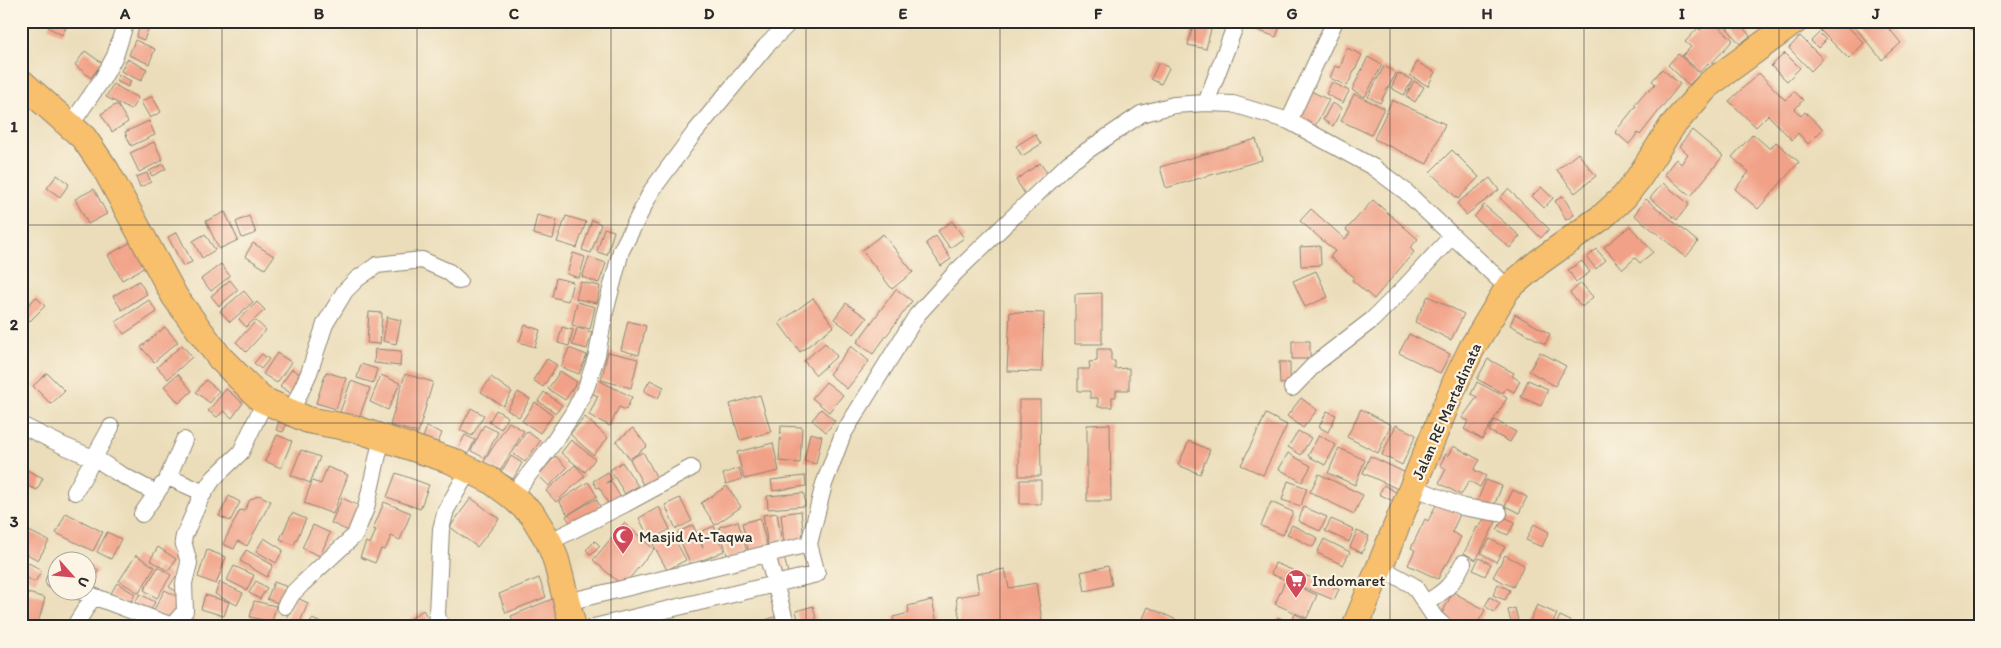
<svg xmlns="http://www.w3.org/2000/svg" width="2001" height="648" font-family="Itim,sans-serif">
	<style>
		.building { fill: #f1a187 }
		.lines { fill: none; stroke-linecap: round; stroke-linejoin: round }
		.minor-casing { stroke: #8b8472; stroke-width: 18 }
		.trunk-casing { stroke: #8b8472; stroke-width: 28 }
		.minor { stroke: #fff; stroke-width: 16 }
		.trunk { stroke: #f8bf6c; stroke-width: 26 }
		.grid { fill: none; stroke: #2b2b2b; stroke-width: 1; stroke-opacity: 0.55 }
		.labels { text-anchor: middle; stroke-width: 4.5; stroke-linejoin: round; paint-order: stroke }
		.street-label { font-size: 16px; fill: #2b2b2b; stroke: #fcf5e5 }
		.poi-label { font-size: 16px; fill: #2b2b2b; stroke: #fcf5e5; text-anchor: start }
		.neatline { fill: none; stroke: #2b2b2b; stroke-width: 2 }
		.grid-label { font-size: 16px; text-anchor: middle; font-weight: bold; fill: #2b2b2b }
	</style>
	<rect width="100%" height="100%" fill="#fcf5e5"/>
	<filter id="ink" filterUnits="userSpaceOnUse"><feTurbulence type="fractalNoise" baseFrequency=".02" numOctaves="2"/><feDisplacementMap in="SourceGraphic" scale="10" xChannelSelector="R" yChannelSelector="G"/><feConvolveMatrix kernelMatrix="1 2 1 2 8 2 1 2 1" color-interpolation-filters="sRGB"/></filter>
	<filter id="wash" filterUnits="userSpaceOnUse"><feTurbulence type="fractalNoise" baseFrequency=".0096" numOctaves="4" result="noise"/><feDisplacementMap in="SourceGraphic" scale="20" xChannelSelector="R" yChannelSelector="G"/><feGaussianBlur stdDeviation="1.12" result="paint"/><feColorMatrix in="noise" values="0 0 0 0 0 0 0 0 0 0 0 0 0 0 0 0 0 1.4 0 .05"/><feComposite in="paint" operator="in"/></filter>
	<g filter="url(#wash)">
		<rect width="100%" height="100%" fill="#ebddb9"/>
		<g id="blocks">
			<path class="building" d="M52,21H69L62,35L48,27Z
				M95,21H109L106,27Z
				M142,21L151,22L144,40L136,37Z
				M1194,21L1212,25L1206,49L1188,45Z
				M1252,21H1282L1276,37L1249,27Z
				M1708,21H1713L1733,40L1710,65L1708,63L1700,72L1682,56L1691,47L1685,42L1698,28L1700,30Z
				M1735,21H1738L1750,36L1740,44L1727,28Z
				M1823,21H1842L1864,43L1849,59L1817,27Z
				M1850,21H1883L1901,43L1882,60Z
				M1819,33L1826,40L1818,48L1811,41Z
				M1800,36L1823,59L1811,71L1789,48Z
				M135,40L155,49L149,64L129,55Z
				M1347,48L1362,55L1347,86L1330,78L1335,66L1340,68Z
				M85,51L102,63L91,78L75,65Z
				M1785,53L1800,68L1787,81L1771,66Z
				M1678,54L1700,74L1689,85L1668,65Z
				M1368,57L1382,65L1365,97L1352,90Z
				M127,59L147,69L141,81L121,71Z
				M1159,62L1169,68L1161,84L1151,79Z
				M1417,62L1435,72L1428,86L1410,76Z
				M1384,66L1396,73L1380,103L1368,97Z
				M1662,69L1680,84L1640,135L1638,133L1629,144L1615,132L1636,106L1634,105L1647,90L1649,91L1655,84L1652,81Z
				M1398,73L1412,80L1404,95L1391,88Z
				M1759,73L1785,100L1794,91L1803,100L1795,109L1801,116L1805,112L1823,129L1808,144L1798,133L1792,140L1768,115L1756,127L1729,101Z
				M119,75L131,81L128,87L116,81Z
				M1414,81L1424,87L1415,102L1406,96Z
				M1332,82L1349,91L1343,103L1326,94Z
				M113,84L138,98L131,110L106,97Z
				M1311,91L1329,100L1314,128L1297,120Z
				M1354,94L1384,108L1371,135L1341,121Z
				M152,96L161,112L150,118L141,102Z
				M1392,100L1445,124L1427,164L1374,139Z
				M1332,103L1342,108L1333,126L1323,120Z
				M117,104L128,122L112,132L101,114Z
				M149,121L155,135L131,146L125,132Z
				M1692,130L1723,156L1691,196L1664,174L1676,159L1681,164L1688,154L1679,146Z
				M1035,134L1041,144L1022,156L1016,146Z
				M1753,134L1770,149L1776,142L1799,162L1758,209L1735,189L1749,172L1732,157Z
				M1256,139L1262,160L1166,188L1160,167Z
				M154,142L163,160L139,172L130,153Z
				M1452,150L1479,177L1458,199L1430,172Z
				M1578,153L1596,176L1575,193L1557,170Z
				M1040,163L1050,177L1025,194L1016,180Z
				M163,164L166,169L152,176L149,171Z
				M147,173L151,182L140,187L136,177Z
				M57,175L69,184L60,197L47,188Z
				M1490,178L1499,190L1466,215L1457,203Z
				M1663,183L1689,204L1677,220L1650,198Z
				M1541,187L1553,198L1544,208L1532,196Z
				M94,189L107,214L88,224L75,199Z
				M1508,189L1549,229L1541,238L1500,198Z
				M1563,196L1574,215L1566,220L1555,201Z
				M1646,199L1698,242L1686,257L1634,215Z
				M1373,200L1418,239L1410,248L1414,252L1374,299L1352,280L1354,277L1330,257L1335,251L1300,221L1311,209L1345,239L1350,233L1346,230Z
				M1484,205L1520,236L1510,248L1474,217Z
				M225,212L238,240L219,249L206,221Z
				M537,215L557,220L553,239L533,234Z
				M249,216L256,233L242,238L236,222Z
				M566,216L586,222L577,248L557,242Z
				M592,220L601,224L591,253L582,250Z
				M952,221L964,238L950,248L938,231Z
				M1630,226L1653,252L1640,263L1635,258L1623,269L1604,247Z
				M604,228L614,231L607,255L597,252Z
				M177,232L192,262L183,266L168,237Z
				M205,234L215,250L202,258L193,241Z
				M883,234L913,272L892,289L862,250Z
				M936,236L951,259L941,266L926,243Z
				M133,241L147,266L122,280L108,255Z
				M253,243L274,256L265,269L245,256Z
				M1320,246L1321,265L1301,266L1300,247Z
				M1596,249L1606,260L1596,269L1587,258Z
				M573,253L585,257L579,278L567,274Z
				M589,257L606,263L599,283L582,277Z
				M1582,261L1590,272L1576,282L1568,270Z
				M221,264L230,276L211,291L201,279Z
				M1316,271L1328,297L1305,307L1293,281Z
				M556,278L573,282L568,301L552,297Z
				M230,280L238,290L219,306L211,296Z
				M139,281L147,294L122,310L113,296Z
				M580,282L600,286L597,303L576,299Z
				M1581,283L1593,297L1582,307L1570,293Z
				M896,289L912,301L873,354L857,342Z
				M244,291L253,302L230,322L220,311Z
				M1102,293V344H1075V294Z
				M1428,296L1464,314L1451,340L1415,322Z
				M36,297L45,306L30,321L21,313Z
				M813,298L834,326L800,352L779,323Z
				M149,300L157,312L124,334L116,322Z
				M257,302L265,310L246,327L239,319Z
				M577,302L595,307L590,329L572,325Z
				M846,303L867,318L854,334L834,319Z
				M369,312L382,313L380,344L367,343Z
				M1010,312L1044,313L1042,372L1007,371Z
				M1515,314L1550,334L1545,344L1510,325Z
				M387,317L401,320L396,344L383,341Z
				M256,321L266,330L246,352L236,342Z
				M628,321L646,326L639,355L621,350Z
				M525,325L540,330L535,347L519,342Z
				M165,327L178,342L154,362L141,347Z
				M562,327L573,330L569,346L558,343Z
				M577,328L592,332L587,349L572,345Z
				M1409,334L1450,354L1440,373L1399,353Z
				M1292,341H1310V359H1292Z
				M825,343L837,356L816,375L804,361Z
				M182,345L192,357L168,379L157,367Z
				M851,346L869,361L847,389L829,374Z
				M569,348L587,355L579,374L561,367Z
				M375,349L401,351L400,366L374,363Z
				M1097,349H1111V361H1115V369L1129,368V390H1116V397H1112V407H1098V398H1090V391H1078V369H1090L1089,362L1097,361Z
				M608,352L638,359L631,388L601,380Z
				M1540,352L1566,366L1555,386L1529,371Z
				M277,353L291,362L277,383L263,374Z
				M262,354L269,359L261,369L254,363Z
				M547,359L557,365L543,387L533,380Z
				M1488,359L1514,373L1512,376L1520,381L1514,392L1506,388L1503,393L1477,379Z
				M1279,362H1290V383L1280,384Z
				M361,364L377,369L373,383L357,378Z
				M292,369L304,377L292,394L280,386Z
				M560,371L577,382L565,400L548,389Z
				M326,372L346,378L336,409L316,403Z
				M47,373L65,391L51,404L33,386Z
				M178,374L192,391L179,403L164,386Z
				M405,374L433,382L418,433L390,425Z
				M381,375L400,383L388,410L370,402Z
				M491,377L512,392L503,406L481,392Z
				M206,380L219,391L210,403L196,392Z
				M598,380L632,397L626,410L619,407L610,426L589,415L598,396L591,393Z
				M650,380L664,387L658,398L644,391Z
				M1528,380L1548,389L1541,406L1521,397Z
				M351,381L370,388L359,418L340,412Z
				M826,382L843,395L829,412L812,398Z
				M1477,382L1507,398L1482,439L1464,429L1469,421L1462,418L1477,397L1471,394Z
				M226,389L243,403L232,418L224,411L217,417L208,411Z
				M518,392L530,399L519,417L507,410Z
				M544,392L562,405L556,413L538,401Z
				M760,395L771,432L740,440L730,404Z
				M1301,398L1317,410L1303,428L1287,416Z
				M1019,400H1040L1041,476H1019Z
				M535,402L553,415L540,433L522,421Z
				M471,408L484,415L472,436L460,430Z
				M821,409L835,421L826,432L812,420Z
				M1361,409L1391,425L1378,453L1347,437Z
				M496,410L508,417L501,429L489,422Z
				M1327,411L1336,415L1328,432L1319,427Z
				M1266,414L1287,425L1263,475L1241,465Z
				M585,417L608,438L593,455L570,434Z
				M1495,420L1516,432L1510,442L1489,431Z
				M279,421L287,424L283,432L276,430Z
				M509,422L524,431L499,472L483,463Z
				M1110,424L1111,501H1087V425Z
				M484,425L498,432L485,458L471,451Z
				M1396,425L1416,435L1402,465L1382,455Z
				M781,426L802,427L800,463L779,461Z
				M427,427L442,433L434,453L419,447Z
				M633,428L647,446L630,459L616,441Z
				M527,431L540,441L525,462L512,453Z
				M1298,431L1311,438L1301,455L1288,447Z
				M810,433L822,436L816,464L804,461Z
				M277,435L292,441L281,468L265,461Z
				M465,435L475,440L467,456L457,451Z
				M1319,435L1336,445L1325,465L1308,456Z
				M571,440L595,459L585,472L561,453Z
				M1189,441L1210,450L1200,474L1178,465Z
				M773,443L779,471L744,479L737,452Z
				M1453,446L1480,460L1474,470L1486,476L1480,487L1469,481L1461,495L1439,483L1446,469L1440,465L1446,454L1448,456Z
				M1339,448L1365,460L1355,485L1328,473Z
				M301,450L320,457L310,483L291,475Z
				M643,452L659,482L645,489L630,459Z
				M1288,453L1311,466L1302,482L1279,469Z
				M511,456L522,463L513,479L501,472Z
				M556,456L567,468L549,486L538,475Z
				M1370,456L1406,473L1398,489L1363,473Z
				M622,462L638,486L625,494L610,470Z
				M575,465L585,476L556,502L546,491Z
				M327,467L348,475L333,514L304,503L312,481L321,484Z
				M23,468L43,478L37,490L21,483Z
				M739,468L742,479L726,484L723,474Z
				M608,472L612,479L606,483L611,481L621,498L609,505L599,487L597,488L593,481Z
				M396,473L429,485L420,509L387,497Z
				M1319,474L1363,495L1354,514L1310,492Z
				M805,476L806,486L773,491L771,480Z
				M1020,480H1041V504H1020Z
				M1486,480L1502,486L1493,508L1477,502Z
				M1288,481L1307,488L1301,506L1282,500Z
				M588,482L597,496L568,515L559,501Z
				M1384,485L1397,493L1393,501L1379,494Z
				M727,486L741,507L715,525L701,503Z
				M1513,490L1527,497L1519,513L1505,506Z
				M804,493L805,506L768,509L767,496Z
				M259,495L271,501L247,546L238,541L234,549L223,544L240,510L244,511L250,500Z
				M229,496L240,502L230,521L219,516Z
				M342,498L364,508L353,533L331,523Z
				M471,498L499,519L477,547L450,527Z
				M680,498L692,521L676,529L665,505Z
				M596,499L602,510L573,528L566,516Z
				M384,502L411,513L400,540L391,536L385,550L381,549L375,563L360,557L366,542L370,544L376,530L373,529Z
				M1271,502L1293,512L1283,535L1261,526Z
				M1437,503L1460,514L1452,532L1461,537L1447,565L1445,564L1438,579L1408,565L1415,550L1411,548L1425,519L1428,521Z
				M659,507L670,529L650,540L639,518Z
				M1304,507L1327,517L1320,531L1298,521Z
				M801,511L804,540L784,543L781,514Z
				M66,513L103,532L93,551L56,533Z
				M292,513L306,519L294,545L280,539Z
				M777,513L782,543L768,546L763,515Z
				M1485,517L1496,522L1476,560L1464,553L1477,527L1479,528Z
				M1504,517L1515,522L1508,535L1497,530Z
				M760,518L768,549L749,553L742,523Z
				M1331,519L1354,529L1349,542L1325,531Z
				M738,521L747,552L728,558L719,527Z
				M624,523L654,549L623,586L593,560Z
				M1534,524L1549,532L1542,547L1526,540Z
				M313,525L330,533L320,556L302,548Z
				M693,525L703,548L698,533L714,526L724,551L691,565L677,533Z
				M1292,525L1318,538L1313,547L1287,534Z
				M21,527L49,541L38,560L21,551Z
				M1357,531L1369,536L1362,553L1350,547Z
				M107,532L121,539L111,559L97,552Z
				M672,534L686,560L667,570L653,544Z
				M264,538L283,550L276,563L256,551Z
				M1324,539L1350,552L1343,565L1317,553Z
				M1490,539L1505,547L1496,562L1481,553Z
				M595,541L600,546L591,555L586,550Z
				M158,547L176,559L168,571L150,560Z
				M207,550L226,557L216,584L198,577Z
				M246,550L273,565L267,577L240,561Z
				M783,553L788,573L773,576L769,557Z
				M136,555L155,567L139,593L119,581Z
				M1505,555L1524,565L1513,587L1493,577Z
				M1479,558L1491,564L1485,576L1473,570Z
				M21,559L42,570L35,582L21,575Z
				M1275,563L1339,589L1334,600L1271,574Z
				M89,564L99,570L88,590V567Z
				M234,566L254,575L247,590L227,580Z
				M1108,566L1112,585L1085,591L1081,572Z
				M158,567L171,575L157,598L144,590Z
				M1005,569L1009,588L1036,583L1043,627H961L956,597L979,593L976,574Z
				M176,576L183,579L176,591L169,587Z
				M539,578L546,597L506,613L499,594Z
				M256,581L267,588L260,599L249,593Z
				M1285,581L1317,595L1307,618L1275,604Z
				M220,582L243,593L237,605L215,594Z
				M274,582L288,587L281,604L267,599Z
				M117,583L135,594L129,605L110,595Z
				M1498,584L1510,590L1505,600L1493,595Z
				M165,590L183,600L171,621L153,611Z
				M1453,592L1485,610L1476,627H1457L1440,617Z
				M28,593L45,598L37,627L21,623Z
				M140,594L155,602L149,613L134,604Z
				M205,595L229,602L224,616L201,609Z
				M295,597L308,603L298,627H283Z
				M557,597L565,616L538,627H516L511,616Z
				M1490,597L1500,603L1494,612L1485,606Z
				M932,600L938,627H895L893,617L909,613L908,606Z
				M254,601L276,606L272,622L250,617Z
				M1537,605L1557,614L1551,627H1527Z
				M813,606L818,627H800L796,611Z
				M1148,607L1179,621L1176,627H1150L1141,623Z
				M1515,608L1518,620L1511,622L1508,610Z
				M423,610L431,623L425,627H398Z
				M1295,614L1322,627H1290Z
				M777,616L781,627H755L754,624Z
				M1560,616L1577,624L1584,627H1555Z
				M1278,617L1289,622L1286,627H1274Z
				M190,619L207,625V627H187Z
				M312,619L324,624L323,627H309Z"/>
		</g>
	</g>
	<g filter="url(#ink)">
		<use href="#blocks" fill-opacity="0" stroke="#8b8472" stroke-width="1"/>
		<g class="lines">
			<g class="minor-casing">
				<path id="minor" d="M1974,21L1980,23
					M1206,103L1237,21
					M1289,121L1335,21
					M70,126L103,78L115,56L126,21
					M1292,388L1316,363L1372,320L1404,288L1452,236
					M291,412L309,373L325,324L345,291L357,279L377,265L422,260L449,272L459,281
					M21,425L64,446L98,460L118,473L156,493
					M184,440L168,477L204,493
					M1413,487L1463,507L1499,513
					M75,492L111,427
					M512,496L554,442L573,413L586,388L597,355L604,316L621,251L652,190L695,132L766,46L791,21
					M142,514L162,485
					M549,542L625,504L691,468
					M767,554L787,627
					M1380,567L1414,586L1435,618L1445,627
					M54,581L58,582
					M77,590L172,626L185,611L184,583L189,563L183,541L184,536L201,497L213,479L241,452L265,401
					M567,602L809,544
					M1425,603C1445,592 1453,584 1463,563
					M285,606L292,594L302,584L355,535L366,508L382,437
					M74,627L93,597
					M440,627L437,614L441,529L446,510L469,470
					M594,627L817,574L809,544L824,484L843,434L917,315L956,272L1069,163L1141,114L1174,105L1206,103L1233,104L1289,121L1373,167L1405,191L1508,288"/>
			</g>
			<g class="trunk-casing">
				<path id="trunk" d="M21,82L84,138L106,170L175,297L220,358L261,399L308,420L356,429L452,461L490,480L512,496L532,514L549,542L556,560L573,627
					M1355,627L1456,381L1472,348L1508,288L1539,262L1602,217L1624,197L1638,179L1672,126L1709,84L1795,21"/>
			</g>
			<use href="#minor" class="minor"/>
			<use href="#trunk" class="trunk"/>
		</g>
	</g>
	<path class="grid" d="M222,21V627M417,21V627M611,21V627M806,21V627M1000,21V627M1195,21V627M1390,21V627M1584,21V627M1779,21V627M21,225H1980M21,423H1980"/>
	<defs>
		<g id="mosque-pin" transform="scale(1.125)"><path d="M0 17L-7.5 6A9.5 9.5 0 1 1 7.5 6Z" fill="#d1495b" stroke="#fcf5e5"/><path d="M3.5-4.9A6 6 0 1 0 3.5 4.9A5 5 0 1 1 3.5-4.9Z" fill="#fff"/></g>
		<g id="supermarket-pin" transform="scale(1.125)"><path d="M0 17L-7.5 6A9.5 9.5 0 1 1 7.5 6Z" fill="#d1495b" stroke="#fcf5e5"/><path d="M-6-5.5h2.5l.6 2H6L4.5 2H-2.5L-4.4-4H-6ZM-1.5 3.2a1.3 1.3 0 1 0 .1 0ZM3 3.2a1.3 1.3 0 1 0 .1 0Z" fill="#fff"/></g>
	</defs>
	<g fill-rule="evenodd">
		<use href="#mosque-pin" x="623" y="536"/>
		<use href="#supermarket-pin" x="1296" y="580"/>
	</g>
	<g class="labels">
		<g class="street-label">
			<text transform="translate(1446 411) rotate(-66)" y="6">Jalan RE Martadinata</text>
		</g>
		<g class="poi-label">
			<text x="639" y="542">Masjid At-Taqwa</text>
			<text x="1312" y="586">Indomaret</text>
		</g>
	</g>
	<rect width="2001" height="648" fill="none" stroke="#fcf5e5" stroke-width="55"/>
	<g transform="translate(72 576) rotate(117)"><circle r="24" fill="#fcf5e5" stroke="#a8a49b"/>
	<path d="M0-4L9 19L0 12L-9 19Z" fill="#d1495b"/>
	<text y="-8" font-size="14" font-weight="bold" text-anchor="middle" fill="#2b2b2b">U</text>
	</g>
	<rect x="28" y="28" width="1946" height="592" class="neatline"/>
	<g class="grid-label">
		<text x="125" y="19">A</text>
		<text x="319" y="19">B</text>
		<text x="514" y="19">C</text>
		<text x="709" y="19">D</text>
		<text x="903" y="19">E</text>
		<text x="1098" y="19">F</text>
		<text x="1292" y="19">G</text>
		<text x="1487" y="19">H</text>
		<text x="1682" y="19">I</text>
		<text x="1876" y="19">J</text>
		<text x="14" y="132">1</text>
		<text x="14" y="330">2</text>
		<text x="14" y="527">3</text>
	</g>
</svg>
